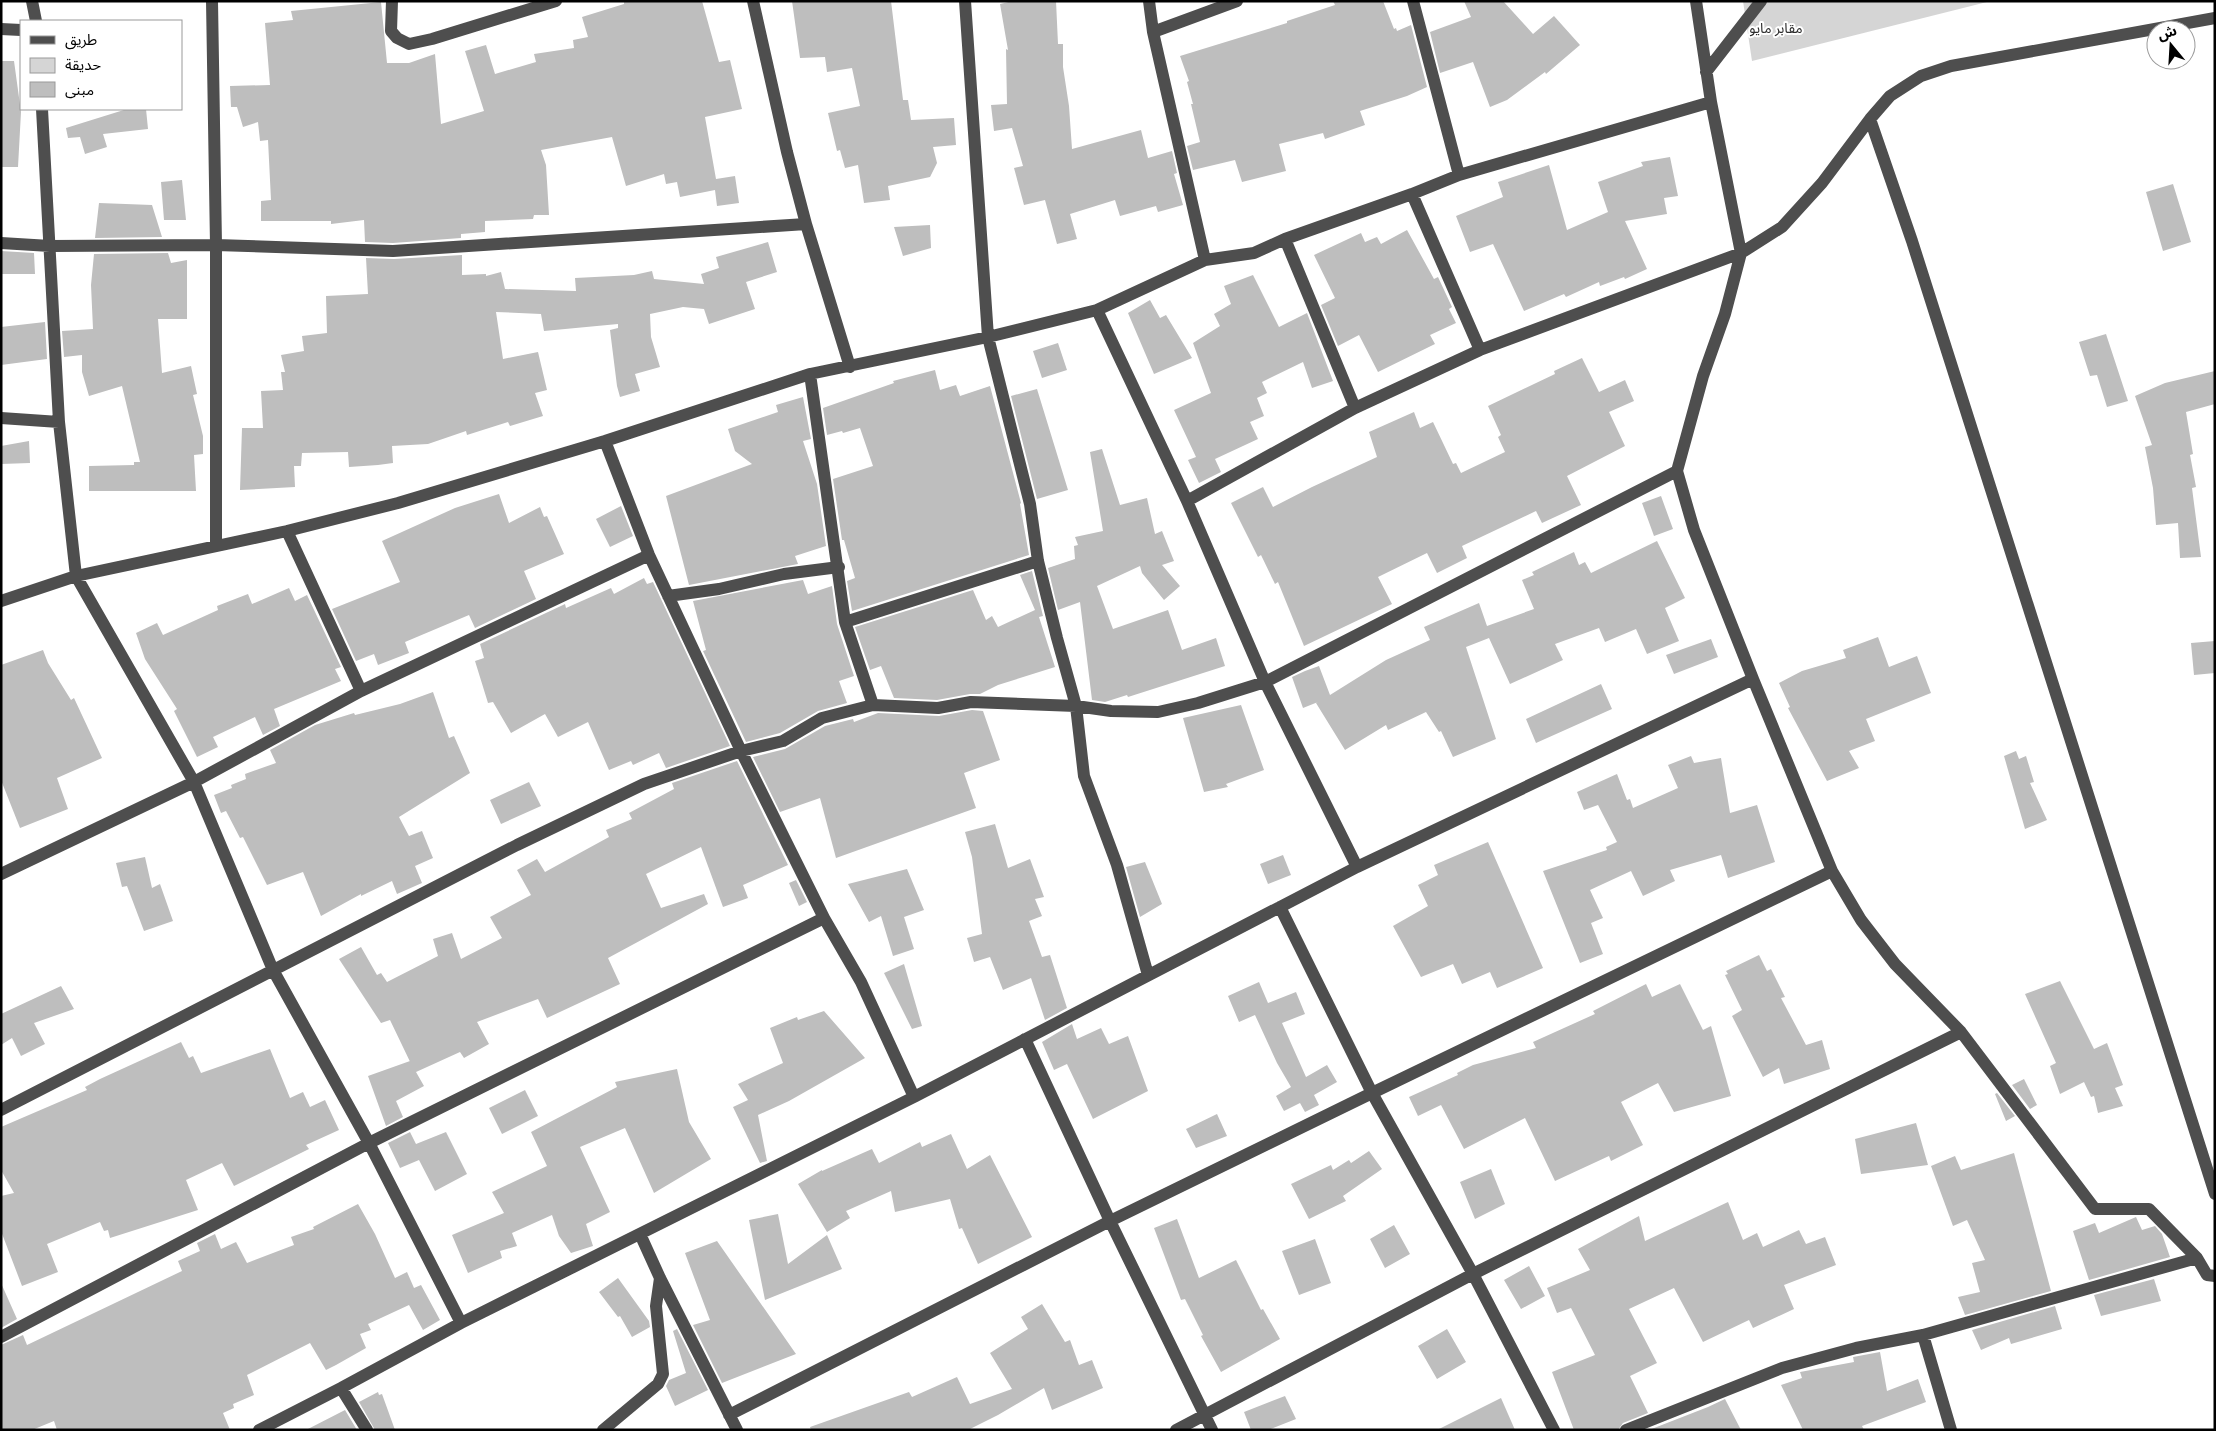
<svg xmlns="http://www.w3.org/2000/svg" width="2216" height="1431" font-family="Figtree,'Noto Sans Arabic',sans-serif">
	<style>
		.green { fill: #d5d5d5 }
		.building { fill: #bebebe }
		.lines { fill: none; stroke-linecap: round; stroke-linejoin: round }
		.minor { stroke: #4e4e4e; stroke-width: 12 }
		.labels { text-anchor: middle; stroke-width: 4; stroke-linejoin: round; paint-order: stroke }
		.park-label { font-size: 14px; fill: #2c2c2c; stroke: #fff }
	</style>
	<rect width="100%" height="100%" fill="#fff"/>
	<path class="green" d="M1743,1H1991L1752,61Z"/>
	<path class="building" d="M624,1H702L719,62L730,60L742,109L705,117L716,179L735,176L739,203L717,206L715,190L680,197L677,182L666,184L664,174L626,186L612,137L541,150L546,165L549,215H534L533,219L485,221V232L461,234V238L393,243L365,242L364,220L331,224V221H261V201L271,200L268,140L260,141L258,122L243,127L237,107H231L230,86L270,85L265,23L293,20L291,11L381,2L387,63H409L435,54L441,124L484,111L465,51L486,45L495,74L536,62L534,54L574,48L573,40L588,37L582,17L624,4Z
		M792,1H891L903,100H908L911,120L954,118L956,145L933,147L937,163L930,177L888,186L890,200L864,203L858,165L845,168L840,150L837,151L828,113L860,106L852,68L827,72L825,57L800,58Z
		M1013,1H1056L1058,44H1063V67L1069,106L1072,149L1141,130L1148,158L1172,151L1177,173L1174,174L1183,205L1158,212L1156,206L1120,216L1115,200L1070,214L1077,239L1057,244L1045,200L1024,205L1014,168L1023,166L1012,128L994,131L991,105L1007,104L1006,49L1008,50L1000,4Z
		M1333,1H1383L1394,29L1396,28L1397,31L1411,25L1427,87L1407,96L1360,111L1365,125L1325,139L1323,133L1279,144L1286,171L1242,182L1235,160L1193,170L1187,146L1200,142L1191,104H1193L1187,82L1189,81L1180,56L1287,23V21L1335,5Z
		M1464,1H1503L1533,34L1554,16L1580,45L1546,74L1545,72L1507,100L1490,107L1473,62L1440,73L1430,32L1471,17Z
		M1,61H14L21,112L18,167H1Z
		M127,109H146L148,129L103,134L107,147L85,154L80,137L68,138L66,128Z
		M1670,157L1678,196L1664,198L1667,214L1625,221L1647,269L1625,279L1624,277L1600,286L1599,282L1566,297L1564,294L1524,311L1493,244L1470,252L1456,216L1503,197L1498,182L1549,165L1567,230L1608,212L1598,182L1643,166L1641,162Z
		M182,180L186,220H164L161,182Z
		M2173,184L2191,242L2163,251L2146,192Z
		M99,203L152,205L162,237L95,238Z
		M930,225L931,248L903,256L894,227Z
		M1407,230L1434,279L1438,277L1452,307L1449,309L1456,323L1430,335L1435,344L1378,372L1359,335L1338,346L1321,305L1335,298L1314,255L1361,233L1365,242L1377,237L1381,244Z
		M768,242L777,272L746,282L755,309L709,324L704,309L683,307L650,314L651,337L660,367L635,374L640,391L620,397L617,386L610,330L618,328V324L544,331L541,314L496,312L503,359L538,352L547,390L535,393L543,416L510,426L508,422L467,435L466,431L428,444L392,446L393,463L378,465L349,467L348,452L302,453L301,466H294L295,487L240,490L242,428H263L261,391L283,390L281,372H285L281,355L304,351L302,336L327,333L326,296L368,294L366,258L394,259L462,255V275L486,274V276L501,272L505,289L576,291L575,278L634,275L652,271L654,279L704,284L701,274L719,268L716,257Z
		M1,251L34,253L35,274H1Z
		M168,253L171,263L187,260V319H158L162,373L191,366L197,394L193,395L203,436V454L194,455L196,491H89V466L134,465V462H140L122,386L89,396L82,372V355L64,357L62,331L93,329L91,285L94,254Z
		M1253,275L1279,327L1307,313L1333,381L1312,388L1303,362L1262,382L1267,393L1257,398L1264,416L1250,422L1258,439L1215,459L1221,472L1199,483L1188,460L1196,457L1174,410L1211,393L1193,343L1220,326L1214,314L1231,304L1224,286Z
		M1150,300L1160,318L1166,315L1192,358L1154,374L1128,313Z
		M45,322L47,359L1,365V327Z
		M2106,334L2128,401L2107,407L2097,375L2090,376L2079,342Z
		M1058,343L1067,370L1042,378L1033,351Z
		M1582,358L1599,392L1625,380L1634,401L1609,412L1625,446L1567,476L1581,505L1542,523L1536,511L1462,546L1467,558L1437,573L1427,553L1378,577L1392,604L1304,646L1278,582L1275,584L1261,555L1258,557L1231,503L1263,487L1273,507L1312,487L1377,457L1369,432L1414,412L1420,428L1433,422L1453,464L1456,463L1461,473L1505,452L1498,437L1501,435L1488,406L1555,374L1554,371Z
		M935,370L940,390L956,385L960,396L990,386L1021,503L1020,504L1029,555L852,611L847,581L855,578L844,540H842L833,479L873,466L860,428L843,433L842,431L827,435L823,408L894,383L893,381Z
		M2215,371V404L2186,412L2193,454L2190,455L2196,487L2192,488L2201,557L2180,558L2178,523L2156,525L2153,488L2145,447L2152,445L2135,396L2165,383Z
		M1037,389L1068,490L1037,499L1011,396Z
		M803,397L811,439L803,441L817,484L826,546L795,556L798,564L689,585L666,496L752,464L735,451L728,429L778,412L776,405Z
		M29,441L30,463L1,464V446Z
		M1102,449L1120,505L1147,498L1155,534L1162,531L1174,561L1162,565L1180,586L1164,600L1142,573L1140,566L1097,586L1113,629L1168,610L1182,650L1216,638L1225,666L1128,697L1127,695L1105,702L1092,700L1080,602L1058,610L1048,568L1075,559L1074,546L1078,545L1075,537L1103,531L1090,452Z
		M499,494L509,523L540,507L544,517L547,516L564,554L524,571L536,599L475,628L469,615L405,642L409,653L378,665L374,654L356,661L332,609L400,582L382,541L455,508Z
		M1661,496L1673,529L1654,536L1642,503Z
		M621,506L633,536L610,547L596,519Z
		M1657,541L1685,598L1665,608L1679,641L1647,654L1636,629L1605,642L1599,628L1555,644L1563,660L1510,684L1489,638L1466,647L1496,739L1453,757L1441,731L1439,732L1426,712L1388,730L1386,725L1345,750L1316,703L1318,702L1303,708L1292,677L1305,671L1319,666L1330,695L1386,660L1430,640L1424,627L1479,603L1487,626L1534,609L1522,580L1534,575L1532,572L1574,552L1579,565L1585,562L1591,573Z
		M1032,571L1043,616L1039,617L1055,667L998,685L980,694H970L937,700L894,698L881,666L870,670L855,627L973,590L986,620L992,616L998,627L1035,610L1020,575Z
		M644,578L647,584L653,582L730,746L666,768L659,753L633,765L631,761L609,770L588,722L558,737L545,714L511,733L493,702L488,703L475,661L484,658L480,644L563,605L565,604L566,608L611,588L614,594Z
		M803,580L808,594L832,586L837,624L854,676L839,681L847,703L818,711L780,733L746,742L703,651L706,650L693,601Z
		M289,588L295,601L307,595L341,667L335,669L341,681L274,709L280,726L263,735L255,717L213,737L218,747L197,757L174,711L177,709L145,659L136,633L157,623L163,635L218,610L217,606L248,594L252,604Z
		M1878,637L1889,667L1917,656L1931,693L1866,719L1875,741L1849,751L1859,768L1827,781L1788,708L1790,707L1779,683L1802,671L1846,658L1843,650Z
		M1711,639L1718,657L1674,674L1666,655Z
		M2215,641V673L2194,675L2191,643Z
		M43,650L48,663L71,700L74,698L102,758L57,778L68,809L20,828L1,780V665Z
		M1601,684L1612,709L1536,743L1526,719Z
		M433,692L449,738L454,736L470,773L399,817L409,836L422,831L433,858L415,866L422,883L397,894L392,881L361,896V894L321,916L303,872L267,885L243,837L240,838L226,811L221,813L214,795L232,788L231,785L246,779L245,774L276,763L270,750L315,725L354,713L355,715L400,704Z
		M1241,705L1264,770L1226,784L1228,787L1204,792L1183,718Z
		M972,710L983,711L1000,760L964,773L976,808L836,858L820,798L780,812L753,757L785,749L825,726L853,719L854,722L878,713L939,716Z
		M2016,751L2019,759L2026,756L2034,782L2030,783L2047,820L2025,829L2004,756Z
		M1691,756L1694,763L1721,758L1730,813L1757,805L1775,862L1728,878L1721,855L1670,870L1675,881L1643,896L1631,871L1590,890L1603,918L1591,923L1603,954L1580,963L1543,871L1607,850L1606,847L1617,842L1598,805L1584,810L1577,792L1617,774L1627,800L1630,799L1633,808L1678,788L1668,765Z
		M737,761L788,865L743,885L748,898L723,907L701,847L646,874L661,908L704,894L708,904L608,958L620,984L547,1018L538,999L477,1022L489,1044L464,1058L460,1052L416,1072L424,1086L396,1101L403,1117L386,1126L368,1076L410,1061L414,1070L390,1020L381,1023L339,959L361,947L377,975L381,973L387,982L438,956L433,939L452,933L461,959L502,938L490,917L531,895L517,870L537,859L545,872L609,837L606,830L632,819L629,813L674,789L672,783Z
		M529,782L541,806L501,824L490,800Z
		M995,824L1008,868L1030,859L1044,897L1035,899L1042,916L1029,921L1042,957L1050,955L1067,1008L1045,1020L1031,978L1003,990L990,957L974,962L967,938L982,934L972,857L965,832Z
		M1488,842L1543,968L1497,988L1490,972L1462,984L1453,964L1421,977L1393,926L1428,906L1418,885L1438,875L1434,865Z
		M1283,855L1291,875L1268,884L1260,864Z
		M145,857L152,888L160,884L173,921L144,931L127,886L122,887L116,863Z
		M1145,862L1162,904L1140,917L1126,867Z
		M907,869L924,910L904,917L914,949L893,956L881,916L869,922L848,884Z
		M796,880L807,902L799,906L789,883Z
		M1759,955L1767,971L1771,969L1785,997L1781,998L1806,1045L1822,1040L1830,1069L1784,1084L1779,1068L1763,1077L1732,1016L1742,1010L1725,975L1728,974L1726,971Z
		M904,964L922,1026L912,1029L884,973Z
		M2060,981L2094,1049L2107,1043L2123,1085L2115,1088L2123,1106L2098,1113L2094,1096L2091,1097L2084,1082L2060,1094L2050,1066L2056,1063L2025,994Z
		M1259,982L1268,1003L1296,992L1305,1014L1282,1023L1306,1077L1327,1065L1337,1082L1314,1095L1319,1105L1305,1112L1300,1103L1284,1111L1276,1096L1291,1087L1277,1063L1255,1015L1239,1022L1228,996Z
		M1646,984L1652,997L1680,984L1703,1030L1711,1026L1731,1096L1674,1112L1658,1083L1621,1102L1643,1145L1611,1161L1609,1156L1555,1181L1525,1118L1464,1149L1441,1105L1418,1116L1409,1097L1458,1075L1457,1073L1473,1065L1536,1048L1533,1042L1595,1014L1593,1011Z
		M61,986L74,1009L34,1023L45,1044L21,1056L12,1038L1,1045V1014Z
		M824,1011L865,1058L789,1101L758,1115L767,1161L760,1163L733,1107L748,1100L738,1084L783,1063L770,1028L797,1017L798,1020Z
		M1072,1024L1077,1039L1101,1028L1109,1044L1128,1036L1148,1091L1093,1119L1067,1064L1054,1070L1042,1042Z
		M181,1042L189,1058L193,1056L201,1073L270,1049L290,1098L303,1092L310,1107L325,1100L339,1130L306,1145L309,1149L234,1186L222,1163L186,1180L198,1210L110,1238L108,1230L104,1231L100,1222L47,1244L58,1272L22,1286L1,1231V1196L14,1193L1,1170V1127L87,1090L85,1087L100,1079Z
		M677,1069L689,1122L711,1159L654,1193L625,1128L580,1147L610,1212L586,1224L593,1246L571,1253L559,1236L552,1215L512,1233L517,1246L500,1251L502,1258L468,1273L452,1235L504,1213L492,1192L547,1166L531,1132L617,1087L615,1082Z
		M2024,1079L2037,1105L2030,1109L2012,1085Z
		M525,1090L538,1116L502,1134L489,1108Z
		M1997,1093L2015,1116L2006,1121L1995,1094Z
		M1217,1114L1227,1136L1196,1148L1186,1129Z
		M1916,1123L1928,1165L1861,1174L1855,1139Z
		M410,1132L416,1144L446,1132L467,1174L435,1191L419,1160L400,1168L388,1143Z
		M951,1134L967,1169L990,1155L1032,1237L978,1264L962,1228L959,1229L950,1199L895,1212L891,1191L846,1211L850,1218L827,1232L798,1184L822,1170V1171L872,1149L879,1163L920,1142L922,1147Z
		M1369,1151L1382,1169L1343,1196L1346,1201L1309,1219L1291,1184L1331,1165L1333,1170L1349,1160L1351,1163Z
		M2014,1153L2051,1291L1965,1315L1958,1297L1980,1292L1972,1263L1985,1260L1967,1220L1953,1226L1931,1166L1955,1156L1961,1170Z
		M1491,1169L1505,1204L1475,1219L1460,1182Z
		M1728,1202L1743,1240L1757,1233L1763,1247L1799,1230L1806,1244L1825,1237L1836,1265L1784,1285L1794,1309L1753,1328L1749,1320L1703,1342L1674,1288L1629,1309L1657,1363L1630,1376L1648,1413L1623,1423L1618,1430H1574L1552,1372L1595,1355L1571,1308L1557,1313L1547,1288L1590,1270L1578,1249L1639,1216L1645,1241Z
		M358,1204L375,1234L395,1278L407,1272L414,1288L421,1285L440,1320L423,1330L409,1305L368,1324L371,1330L360,1334L366,1348L336,1365L326,1370L310,1343L247,1375L254,1395L233,1404L234,1408L223,1413L230,1430H57L54,1421L32,1430H1V1345L23,1335L27,1345L182,1271L178,1261L200,1251L197,1243L215,1234L221,1249L236,1242L247,1263L294,1245L291,1237L314,1229L313,1227Z
		M778,1214L788,1264L827,1235L842,1269L765,1300L749,1220Z
		M2136,1217L2142,1230L2155,1226L2162,1234L2170,1257L2089,1280L2073,1231L2095,1223L2099,1233Z
		M1177,1219L1199,1278L1236,1260L1261,1310L1263,1309L1280,1339L1221,1372L1201,1336L1203,1335L1185,1299L1181,1300L1154,1228Z
		M1394,1225L1410,1254L1385,1268L1370,1239Z
		M1315,1239L1331,1283L1299,1295L1282,1251Z
		M717,1241L796,1354L722,1383L693,1325L710,1320L685,1253Z
		M1529,1266L1545,1296L1521,1309L1504,1280Z
		M618,1278L649,1321L650,1327L632,1337L620,1316L618,1317L599,1292Z
		M2154,1279L2161,1301L2101,1316L2094,1295Z
		M1,1283L17,1319L1,1328Z
		M1042,1304L1065,1342L1070,1340L1079,1365L1092,1360L1103,1388L1052,1410L1044,1388L998,1415L968,1430H811L810,1427L909,1392L912,1397L957,1377L970,1404L1012,1389L990,1353L1028,1329L1021,1317Z
		M2055,1306L2062,1329L2011,1344L2009,1338L1981,1350L1972,1330Z
		M677,1329L708,1390L675,1406L666,1386L669,1380L686,1373L673,1331Z
		M1447,1329L1466,1362L1437,1379L1418,1346Z
		M1880,1352L1887,1391L1918,1379L1926,1402L1862,1426L1864,1430H1803L1781,1385L1802,1378L1800,1372L1854,1362L1853,1357Z
		M378,1392L379,1395L382,1394L395,1430H375L359,1402Z
		M1285,1396L1296,1419L1268,1430H1251L1244,1412Z
		M1501,1398L1515,1430H1437Z
		M1725,1399L1741,1430H1649L1708,1407Z
		M345,1410L357,1430H306Z"/>
	<g class="lines">
		<path class="minor" d="M32,1L36,21
			M212,1L216,245V545
			M392,1L391,31L397,38L409,44L432,39L556,1
			M753,1L787,152L806,224L850,367
			M965,1L988,337L1030,504L1038,561L1057,638L1076,706L1084,776L1117,865L1148,975
			M1149,1L1153,32L1205,260
			M1413,1L1459,175
			M1,29L21,30
			M1153,32L1237,1
			M1706,72L1761,1
			M42,109L59,422L76,576L194,782L273,970L369,1143L461,1323
			M1870,119L1912,241L2215,1194
			M1412,194L1480,350
			M1285,239L1355,408
			M1,243L50,246L216,245L393,251L806,224
			M1097,310L1187,501L1265,682L1357,867
			M1,418L59,422
			M1187,501L1355,408L1480,350L1741,253L1782,227L1822,183L1870,119L1890,96L1921,76L1951,66L2215,18
			M287,531L361,691
			M668,596L719,589L784,574L839,567
			M1,601L76,576L287,531L398,503L605,441L810,374L988,337L1097,310L1205,260L1254,253L1285,239L1412,194L1459,175L1711,102
			M845,622L1038,561
			M1753,679L1832,871L1861,920L1895,964L1961,1032L2095,1209H2149L2197,1258L2207,1275L2215,1276
			M873,705L938,708L971,702L1076,706L1111,711L1158,712L1198,703L1265,682L1677,471
			M1,874L194,782L361,691L649,555
			M1280,907L1372,1093L1473,1274L1554,1430
			M1025,1039L1110,1221L1212,1430
			M914,1097L1357,867L1753,679L1694,530L1677,471L1703,376L1725,314L1741,253L1711,102L1696,1
			M1,1110L517,845L644,784L741,751L783,741L822,718L873,705L845,622L810,374
			M640,1234L660,1278L737,1430
			M1923,1335L1951,1430
			M1,1337L369,1143L824,918
			M341,1388L367,1430
			M729,1415L1110,1221L1372,1093L1832,871
			M259,1430L341,1388L461,1323L914,1097L861,982L824,918L741,751L649,555L605,441
			M603,1430L658,1384L663,1374L656,1306L660,1278
			M1176,1430L1473,1274L1961,1032
			M1626,1430L1782,1368L1856,1348L1923,1335L2197,1258"/>
	</g>
	<g class="labels">
		<g class="park-label">
			<text x="1776" y="33">مقابر مايو</text>
		</g>
	</g>
	<rect width="2216" height="1431" fill="none" stroke="#000000" stroke-width="5"/>
	<rect x="20" y="20" width="162" height="90" fill="#ffffff" stroke="#999999"/>
	<rect x="30" y="36" width="25" height="8" fill="#4e4e4e" stroke="#999999"/>
	<text x="65" y="45" font-size="15" fill="#000000">طريق</text>
	<rect x="30" y="58" width="25" height="15" fill="#d5d5d5" stroke="#999999"/>
	<text x="65" y="70" font-size="15" fill="#000000">حديقة</text>
	<rect x="30" y="82" width="25" height="15" fill="#bebebe" stroke="#999999"/>
	<text x="65" y="95" font-size="15" fill="#000000">مبنى</text>
	<g transform="translate(2171 45) rotate(342)"><circle r="24" fill="#ffffff" stroke="#999999"/>
	<path d="M0-4L9 19L0 12L-9 19Z" fill="#000000"/>
	<text y="-8" font-size="14" font-weight="bold" text-anchor="middle" fill="#000000">ش</text>
	</g>
</svg>
